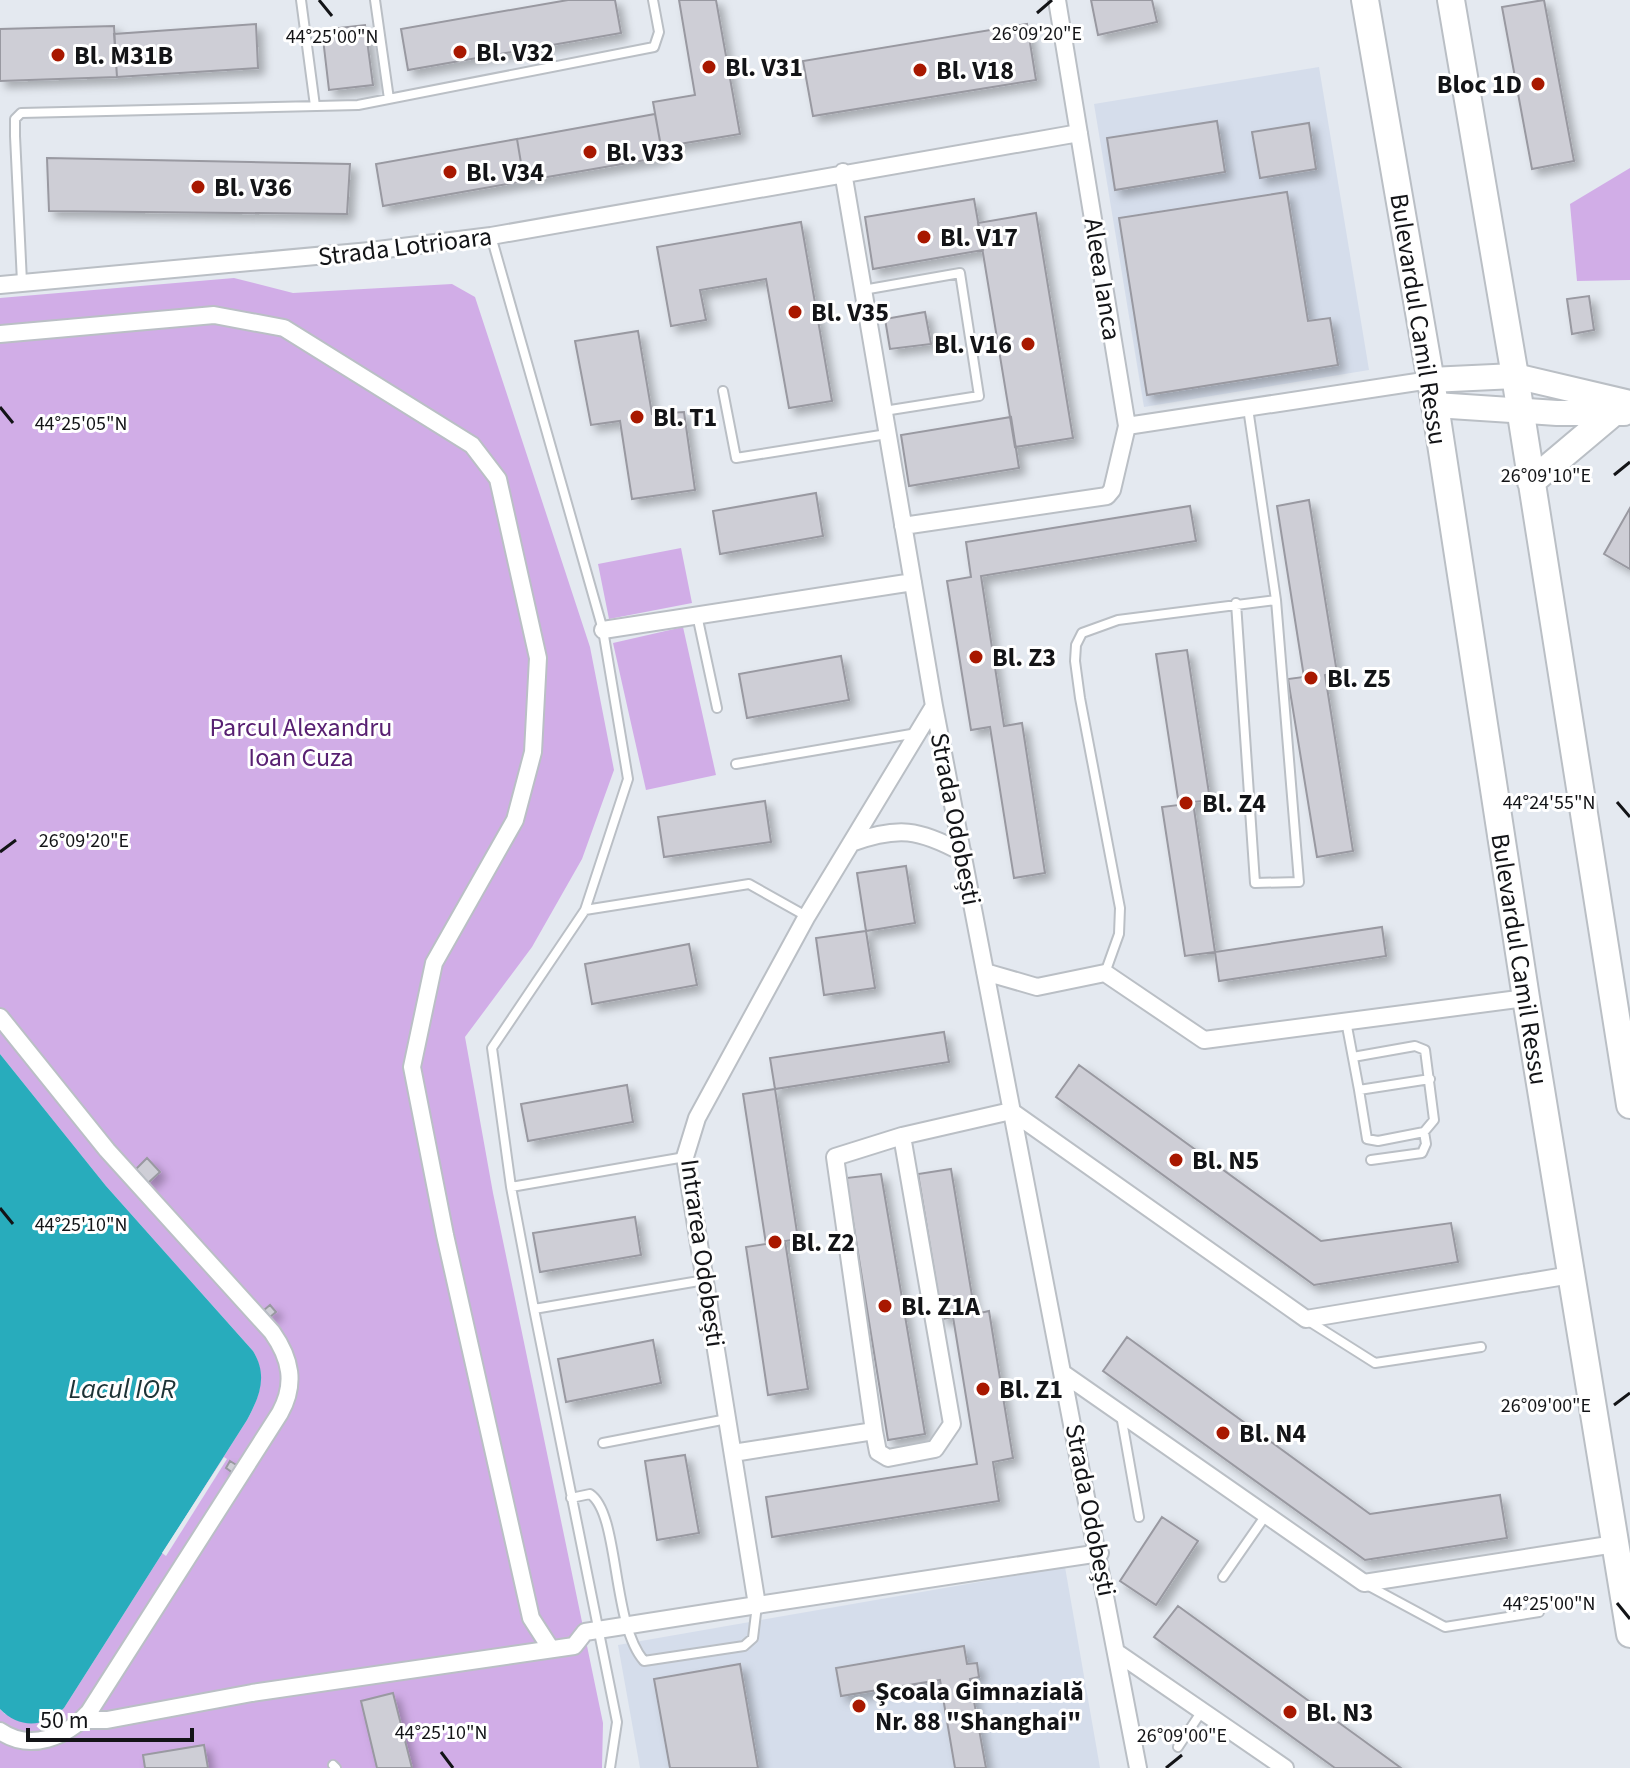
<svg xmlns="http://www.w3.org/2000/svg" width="1630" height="1768" font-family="'Source Sans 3',sans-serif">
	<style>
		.built { fill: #d5ddeb }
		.green { fill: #d1ade7 }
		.water { fill: #28acbc }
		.pier { fill: #e4e9f0 }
		.building { fill: #ceced6; stroke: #9999a1; stroke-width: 2; filter: url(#shadow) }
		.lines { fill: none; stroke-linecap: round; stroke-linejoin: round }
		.lane-casing { stroke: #babfc5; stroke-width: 12 }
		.street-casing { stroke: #babfc5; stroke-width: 20 }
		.secondary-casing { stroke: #babfc5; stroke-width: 28 }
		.primary-casing { stroke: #babfc5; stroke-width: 30 }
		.lane { stroke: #fff; stroke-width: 8 }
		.street { stroke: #fff; stroke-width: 16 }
		.secondary { stroke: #fff; stroke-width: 24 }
		.primary { stroke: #fff; stroke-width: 26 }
		.ticks { fill: none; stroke: #131417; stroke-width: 3 }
		.poi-dot { fill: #a81800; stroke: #fff; stroke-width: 3 }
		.labels { text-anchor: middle; stroke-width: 6; stroke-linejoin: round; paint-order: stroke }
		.poi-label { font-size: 26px; font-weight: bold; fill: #131417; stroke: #fff; text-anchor: start }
		.street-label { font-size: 26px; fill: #131417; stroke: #fff }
		.park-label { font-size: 26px; fill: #582072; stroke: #fff }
		.water-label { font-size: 28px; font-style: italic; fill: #1d3336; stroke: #fff }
		.ticks-label { font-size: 20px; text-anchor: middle; fill: #131417; stroke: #fff; stroke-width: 6; stroke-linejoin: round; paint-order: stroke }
	</style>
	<defs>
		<filter id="shadow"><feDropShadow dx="6" dy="6" stdDeviation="4" flood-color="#0004"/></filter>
	</defs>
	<rect width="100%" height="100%" fill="#e4e9f0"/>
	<path class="built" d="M1319,67L1369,370L1144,407L1094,104Z
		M1065,1567L1100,1768H640L618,1645Z"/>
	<path class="green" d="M1630,168V280L1577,281L1570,204Z
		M234,278L293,293L452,284L475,297L590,647L614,770L582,859L532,947L465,1037L493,1193L603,1723L602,1768H208L203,1745L144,1755L145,1768H0V1709L5,1714L44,1722L64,1708L247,1420C260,1396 267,1375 253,1351L106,1186L0,1054V298Z
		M681,548L692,603L609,619L598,564Z
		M683,627L716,775L646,790L613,643Z"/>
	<path class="water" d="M0,1054L106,1186L253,1351C268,1375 260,1396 247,1420L64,1708C44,1728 20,1729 0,1709Z"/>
	<path class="pier" d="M224,1457L227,1459L166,1556L162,1553Z"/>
	<path class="building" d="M568,0H615L621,33L408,70L401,29Z
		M679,0H716L740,134L661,147L653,102L695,95Z
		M1091,0H1152L1157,22L1098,35Z
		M1544,0L1574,161L1532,169L1502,7Z
		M256,24L258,68L117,77L114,34Z
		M1027,24L1036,80L813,116L803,61Z
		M365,25L373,85L329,90L322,30Z
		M114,26L117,77L0,81V29Z
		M655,114L663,157L524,181L517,139Z
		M1217,121L1225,172L1115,190L1107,138Z
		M1309,123L1316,169L1260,178L1252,132Z
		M517,139L524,181L383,206L376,164Z
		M47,158L350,164L347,214L49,211Z
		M1287,192L1308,321L1330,318L1338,365L1147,395L1119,218Z
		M974,199L983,250L873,269L865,217Z
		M1036,213L1073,438L1015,447L978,223Z
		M801,222L832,401L789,408L766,279L700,290L706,320L671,326L657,247Z
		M1589,296L1594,330L1572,334L1567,299Z
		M925,312L931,344L890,349L885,319Z
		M638,331L652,414L684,412L695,490L632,499L620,421L591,425L575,341Z
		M1011,417L1019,468L909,486L901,435Z
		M816,493L823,536L720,554L713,511Z
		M1309,500L1337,673L1325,675L1353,851L1317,857L1288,679L1304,677L1277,506Z
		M1190,506L1196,541L981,576L1004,726L1022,723L1045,873L1014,878L990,727L971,730L947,581L971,577L966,542Z
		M1630,508V569L1604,554Z
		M1187,650L1210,800L1193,802L1215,952L1185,956L1162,807L1179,805L1156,654Z
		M841,656L849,700L747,718L739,674Z
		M765,801L771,842L664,857L658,817Z
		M906,866L915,923L866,931L857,873Z
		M1382,927L1386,956L1219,981L1215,952Z
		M866,931L875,988L824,995L816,938Z
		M689,944L697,985L592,1004L585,964Z
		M944,1032L949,1062L775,1089L770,1058Z
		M1079,1065L1321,1241L1451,1223L1458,1262L1314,1285L1056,1097Z
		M627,1085L633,1122L528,1141L521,1104Z
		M775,1089L798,1239L785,1241L808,1389L768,1395L746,1247L766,1244L743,1094Z
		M147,1158L160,1172L148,1183L136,1169Z
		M951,1169L975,1314L989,1311L1013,1458L993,1462L999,1501L772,1537L766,1497L977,1464L953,1317L942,1319L918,1174Z
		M881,1174L925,1434L888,1440L846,1178Z
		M635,1217L641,1255L540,1272L533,1233Z
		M270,1305L276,1312L270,1317L264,1310Z
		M1127,1337L1370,1514L1500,1495L1507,1538L1365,1560L1103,1371Z
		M653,1340L661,1383L566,1402L558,1359Z
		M685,1455L699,1533L657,1540L645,1461Z
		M230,1461L238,1466L233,1473L226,1468Z
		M1162,1517L1198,1541L1156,1605L1120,1581Z
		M1178,1606L1360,1738L1401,1768H1335L1154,1637Z
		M964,1646L967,1664L977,1663L979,1677L970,1679L986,1768H955L940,1680L841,1696L836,1668Z
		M740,1664L758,1768H670L654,1679Z
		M393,1693L412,1768H377L361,1701Z
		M204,1745L208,1768H145L143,1755Z"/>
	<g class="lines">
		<g class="lane-casing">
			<path id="lane" d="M301,0L315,106
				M375,0L389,99
				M491,236L603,630L628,779L585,910L492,1048L511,1187L534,1309L617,1722L610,1768
				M22,282L15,136V119L21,113L358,105L654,47L659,32L653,0
				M863,290L960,273L979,396L884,411
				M723,391L736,458L887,434
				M1236,603L1255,883L1299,882L1276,600L1248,408
				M697,615L717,708
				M736,764L917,733
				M585,910L749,884L806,916
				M1105,973L1119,934L1120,908L1080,698L1075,661L1076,645L1082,633L1118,620L1276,600
				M1346,1021L1359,1090L1430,1079
				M1353,1057L1415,1046L1425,1050L1434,1120L1424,1132L1378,1141L1367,1139L1359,1090
				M1371,1160L1422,1153L1426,1144L1424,1132
				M511,1187L685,1157
				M534,1309L705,1280
				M1307,1320L1375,1363L1481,1347
				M1121,1415L1139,1517
				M603,1443L727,1419
				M571,1498L590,1494C620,1514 611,1623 644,1661L744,1646L753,1638L757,1605
				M1223,1577L1266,1515
				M1367,1585L1445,1627L1539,1612
				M1178,1747L1202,1711
				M333,1765L336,1768"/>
		</g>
		<g class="street-casing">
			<path id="street" d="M1057,0L1127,426
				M843,172L934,706L1138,1768
				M0,285L370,251L491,236L1079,133
				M0,334L214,315L284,328L472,445L498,479L538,658L533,752L515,820L434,963L412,1067L445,1235L531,1618L551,1649
				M903,526L1107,496L1112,490L1127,426L1430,380
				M603,630L913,582
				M934,706L807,916L697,1118L685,1157L757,1605L1100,1553
				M851,843C898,826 919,829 963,853
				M985,972L1037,987L1105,973L1204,1040L1526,998
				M0,1017L107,1150L272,1332C291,1359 296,1384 280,1413L89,1712C67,1737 30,1752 0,1731
				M1064,1374L1364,1583L1615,1544
				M874,1431L878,1452L888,1458L935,1449L952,1424L902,1136
				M733,1453L874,1431L835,1157L902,1136L1011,1111L1306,1319L1571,1275
				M1119,1654L1285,1768
				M82,1720H107L252,1693L574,1646L585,1632L757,1605"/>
		</g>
		<g class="secondary-casing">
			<path id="secondary" d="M1430,380L1515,376L1630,403
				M1435,405L1557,413H1624"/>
		</g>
		<g class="primary-casing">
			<path id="primary" d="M1365,0L1435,405L1526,998L1630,1634
				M1451,0L1515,376L1630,1105
				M1531,482L1613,413"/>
		</g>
		<use href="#lane" class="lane"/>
		<use href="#street" class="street"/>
		<use href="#secondary" class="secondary"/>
		<use href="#primary" class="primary"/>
	</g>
	<path class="ticks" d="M319,0L332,16M1037,13L1052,0M0,407L13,423M1614,475L1630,462M1617,802L1630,817M0,852L16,840M0,1208L13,1224M1614,1405L1630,1393M1617,1603L1630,1619M441,1752L453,1768M1166,1768L1182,1755"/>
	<g class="poi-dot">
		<circle cx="460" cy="52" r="8"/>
		<circle cx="58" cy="55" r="8"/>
		<circle cx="709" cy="67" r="8"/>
		<circle cx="920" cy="70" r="8"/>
		<circle cx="1538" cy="84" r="8"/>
		<circle cx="590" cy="152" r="8"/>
		<circle cx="450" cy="172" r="8"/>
		<circle cx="198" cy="187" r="8"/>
		<circle cx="924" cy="237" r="8"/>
		<circle cx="795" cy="312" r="8"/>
		<circle cx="1028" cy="344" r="8"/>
		<circle cx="637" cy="417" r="8"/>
		<circle cx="976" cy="657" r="8"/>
		<circle cx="1311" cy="678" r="8"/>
		<circle cx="1186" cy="803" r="8"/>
		<circle cx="1176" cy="1160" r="8"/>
		<circle cx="775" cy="1242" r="8"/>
		<circle cx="885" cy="1306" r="8"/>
		<circle cx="983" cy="1389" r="8"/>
		<circle cx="1223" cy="1433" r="8"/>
		<circle cx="859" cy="1706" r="8"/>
		<circle cx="1290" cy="1712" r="8"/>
	</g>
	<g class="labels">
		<g class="poi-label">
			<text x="476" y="61">Bl. V32</text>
			<text x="74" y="64">Bl. M31B</text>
			<text x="725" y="76">Bl. V31</text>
			<text x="936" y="79">Bl. V18</text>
			<text x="1522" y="93" text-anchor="end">Bloc 1D</text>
			<text x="606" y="161">Bl. V33</text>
			<text x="466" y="181">Bl. V34</text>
			<text x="214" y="196">Bl. V36</text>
			<text x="940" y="246">Bl. V17</text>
			<text x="811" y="321">Bl. V35</text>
			<text x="1012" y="353" text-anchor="end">Bl. V16</text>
			<text x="653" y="426">Bl. T1</text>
			<text x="992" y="666">Bl. Z3</text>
			<text x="1327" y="687">Bl. Z5</text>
			<text x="1202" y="812">Bl. Z4</text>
			<text x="1192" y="1169">Bl. N5</text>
			<text x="791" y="1251">Bl. Z2</text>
			<text x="901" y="1315">Bl. Z1A</text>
			<text x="999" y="1398">Bl. Z1</text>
			<text x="1239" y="1442">Bl. N4</text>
			<text x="875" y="1700">Școala Gimnazială<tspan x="875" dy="30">Nr. 88 "Shanghai"</tspan></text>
			<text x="1306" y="1721">Bl. N3</text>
		</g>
		<g class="street-label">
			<text transform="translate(405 246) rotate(-7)" y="9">Strada Lotrioara</text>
			<text transform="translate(1103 279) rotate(81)" y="9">Aleea Ianca</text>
			<text transform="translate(1419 319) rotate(81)" y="9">Bulevardul Camil Ressu</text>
			<text transform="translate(956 819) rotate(79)" y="9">Strada Odobești</text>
			<text transform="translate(1520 959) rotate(81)" y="9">Bulevardul Camil Ressu</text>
			<text transform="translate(703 1253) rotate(82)" y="9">Intrarea Odobești</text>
			<text transform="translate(1091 1510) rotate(79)" y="9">Strada Odobești</text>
		</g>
		<g class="park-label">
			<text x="301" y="736">Parcul Alexandru<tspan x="301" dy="30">Ioan Cuza</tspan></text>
		</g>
		<g class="water-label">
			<text x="122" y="1398">Lacul IOR</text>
		</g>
	</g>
	<g class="ticks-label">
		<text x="1037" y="40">26°09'20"E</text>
		<text x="332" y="43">44°25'00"N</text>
		<text x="81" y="430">44°25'05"N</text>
		<text x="1546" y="482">26°09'10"E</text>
		<text x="1549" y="809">44°24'55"N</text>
		<text x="84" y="847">26°09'20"E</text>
		<text x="81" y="1231">44°25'10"N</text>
		<text x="1546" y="1412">26°09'00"E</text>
		<text x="1549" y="1610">44°25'00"N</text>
		<text x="441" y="1739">44°25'10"N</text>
		<text x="1182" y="1742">26°09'00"E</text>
	</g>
	<path d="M28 1728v12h164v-12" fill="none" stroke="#131417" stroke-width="4"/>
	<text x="40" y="1728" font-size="24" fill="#131417" stroke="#ffffff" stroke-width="6" paint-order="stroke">50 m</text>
</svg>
